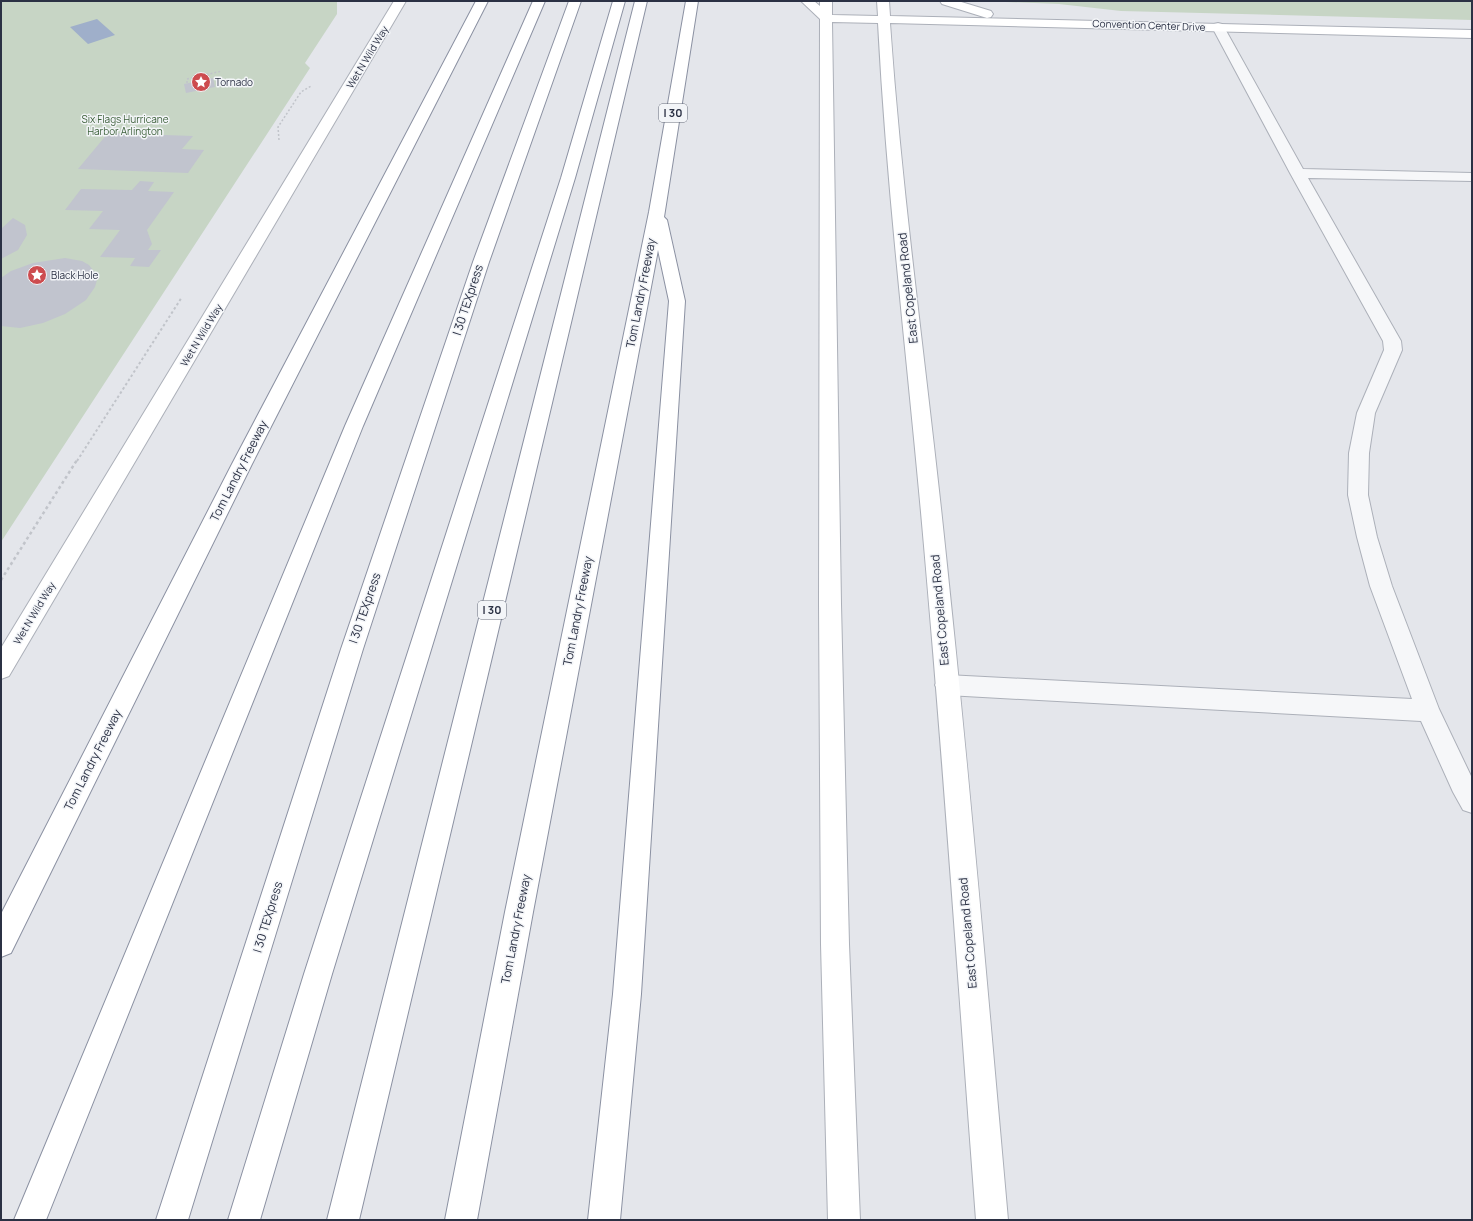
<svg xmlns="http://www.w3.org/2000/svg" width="1473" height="1221" font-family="Manrope,sans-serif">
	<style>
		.green { fill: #c7d5c5 }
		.water { fill: #9fafca }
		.building { fill: #c1c4ce }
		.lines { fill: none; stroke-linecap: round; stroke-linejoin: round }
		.service-casing { stroke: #acb0b9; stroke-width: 2 }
		.secondary-casing { stroke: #acb0b9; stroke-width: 2 }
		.motorway-casing { stroke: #8b91a2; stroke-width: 2 }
		.path-far2 { stroke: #c1c4ca; stroke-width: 1.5; stroke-dasharray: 2 2; stroke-linecap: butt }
		.path-far1 { stroke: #c1c4ca; stroke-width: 2; stroke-dasharray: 2.5 2.5; stroke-linecap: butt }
		.path { stroke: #c1c4ca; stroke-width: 2.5; stroke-dasharray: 3 3; stroke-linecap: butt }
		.service { fill: #f6f7f9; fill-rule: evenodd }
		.secondary { fill: #fff; fill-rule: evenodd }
		.motorway { fill: #fff; fill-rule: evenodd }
		.labels { text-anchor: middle; stroke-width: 3; stroke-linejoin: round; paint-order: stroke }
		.far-street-label { font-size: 10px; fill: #2b3144; stroke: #f3f5f8 }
		.far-poi-label { font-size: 10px; fill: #2b3144; stroke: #f3f5f8; text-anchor: start }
		.far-park-label { font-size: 10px; fill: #3b5f39; stroke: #f3f5f8 }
		.shield { fill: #f3f5f8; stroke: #676c7a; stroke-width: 1 }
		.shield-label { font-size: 11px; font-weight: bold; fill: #2b3144 }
		.street-label { font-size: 12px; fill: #2b3144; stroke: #f3f5f8 }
	</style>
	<rect width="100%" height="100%" fill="#e4e6eb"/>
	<path class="green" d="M1,1H337V14L305,63L310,68L1,542Z
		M981,1H1472V20L1121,11L1059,4Z"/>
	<path class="water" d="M97,19L115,35L88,44L70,27Z"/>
	<path class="building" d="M213,78L215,87L186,93L184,84Z
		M108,133L193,136L182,149L204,150L188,173L78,169Z
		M140,181L154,182L148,191L174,192L147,230L152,244L148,250H161L149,267L130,266L135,258L100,257L120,230L89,229L103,211L65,210L81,189L132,190Z
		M13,218L25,225L27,235L18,250L1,259V229Z
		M65,258L82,261L89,265L96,274L97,280L95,287L86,300L65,314L43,323L20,328L1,326V278L11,271L33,263Z"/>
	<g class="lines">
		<g class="service-casing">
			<path id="service" d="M1218,23L1222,24L1224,27L1303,169L1472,173V181L1308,178L1401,341L1402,350L1375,413L1369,453L1368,495L1377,537L1392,586L1439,709L1472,778V813L1463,810L1453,792L1421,721L947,695L939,692L935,685L939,678L947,675L1412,699L1370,586L1357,537L1348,495L1349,453L1357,413L1384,350L1383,341L1290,173L1212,27L1214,24Z"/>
		</g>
		<g class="secondary-casing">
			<path id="secondary" d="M394,1H406L9,676L1,679V648Z
				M801,1H814L820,6V1H832V15L878,16L877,1H889L890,16L1472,30V38L890,23C902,198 927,372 945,546C969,770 988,995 1008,1220H976C959,995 944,770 924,546C909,372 887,198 878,23L832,22L841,604L849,944L860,1220H828L821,944L819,604L820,19Z
				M940,1H958L991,11L993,14L991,17L987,18L942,4Z"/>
		</g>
		<g class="motorway-casing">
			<path id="motorway" d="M476,1H488L252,464L11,953L1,957V914L232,464Z
				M533,1H545L363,426L46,1220H14L345,426Z
				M569,1H581L489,262L363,649L188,1220H156L341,649L473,262Z
				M613,1H625L575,178L332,974L260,1220H228L304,974L561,178Z
				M635,1H647L359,1220H327Z
				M686,1H698L664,217L667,220L685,301L641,994L620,1220H588L613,994L669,301L658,250L533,912L477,1220H445L505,912L649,212Z"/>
		</g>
		<path class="path-far2" d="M187,83V79L222,71
			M279,140L278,127L301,92L311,86"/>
		<path class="path-far1" d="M77,461L182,297"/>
		<path class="path" d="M1,580L77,460"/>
		<use href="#service" class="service"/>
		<use href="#secondary" class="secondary"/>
		<use href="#motorway" class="motorway"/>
	</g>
	<defs>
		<g id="sight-disc" transform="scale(1)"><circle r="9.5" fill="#cd4c4f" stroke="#f3f5f8"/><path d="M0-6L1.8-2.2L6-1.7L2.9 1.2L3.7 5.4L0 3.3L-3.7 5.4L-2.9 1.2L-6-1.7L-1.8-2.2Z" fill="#fff"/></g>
	</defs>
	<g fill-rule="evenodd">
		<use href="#sight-disc" x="201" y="82"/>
		<use href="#sight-disc" x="37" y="275"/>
	</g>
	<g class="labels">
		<g class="far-street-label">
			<text transform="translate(1149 25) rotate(2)" y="4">Convention Center Drive</text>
			<text transform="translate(367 57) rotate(-59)" y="4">Wet N Wild Way</text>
			<text transform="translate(201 335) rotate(-59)" y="4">Wet N Wild Way</text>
			<text transform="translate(34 613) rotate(-59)" y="4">Wet N Wild Way</text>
		</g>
		<g class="far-poi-label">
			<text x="215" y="86">Tornado</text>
			<text x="51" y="279">Black Hole</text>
		</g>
		<g class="far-park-label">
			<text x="125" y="123">Six Flags Hurricane<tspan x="125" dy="12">Harbor Arlington</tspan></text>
		</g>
		<g class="shield">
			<rect x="659" y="104" width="28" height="18" rx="3"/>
			<rect x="478" y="601" width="28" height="18" rx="3"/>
		</g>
		<g class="shield-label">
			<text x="673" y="117">I 30</text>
			<text x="492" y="614">I 30</text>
		</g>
		<g class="street-label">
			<text transform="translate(908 288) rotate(-96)" y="4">East Copeland Road</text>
			<text transform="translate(641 293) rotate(-79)" y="4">Tom Landry Freeway</text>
			<text transform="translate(468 300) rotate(-72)" y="4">I 30 TEXpress</text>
			<text transform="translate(239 471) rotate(-63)" y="4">Tom Landry Freeway</text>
			<text transform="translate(365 608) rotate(-71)" y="4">I 30 TEXpress</text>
			<text transform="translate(940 610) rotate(-95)" y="4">East Copeland Road</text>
			<text transform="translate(578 611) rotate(-79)" y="4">Tom Landry Freeway</text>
			<text transform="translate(93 760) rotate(-63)" y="4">Tom Landry Freeway</text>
			<text transform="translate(268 917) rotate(-73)" y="4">I 30 TEXpress</text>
			<text transform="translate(516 929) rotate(-79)" y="4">Tom Landry Freeway</text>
			<text transform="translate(968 933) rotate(-95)" y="4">East Copeland Road</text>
		</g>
	</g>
	<rect width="1473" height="1221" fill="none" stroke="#2b3144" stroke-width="4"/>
</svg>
